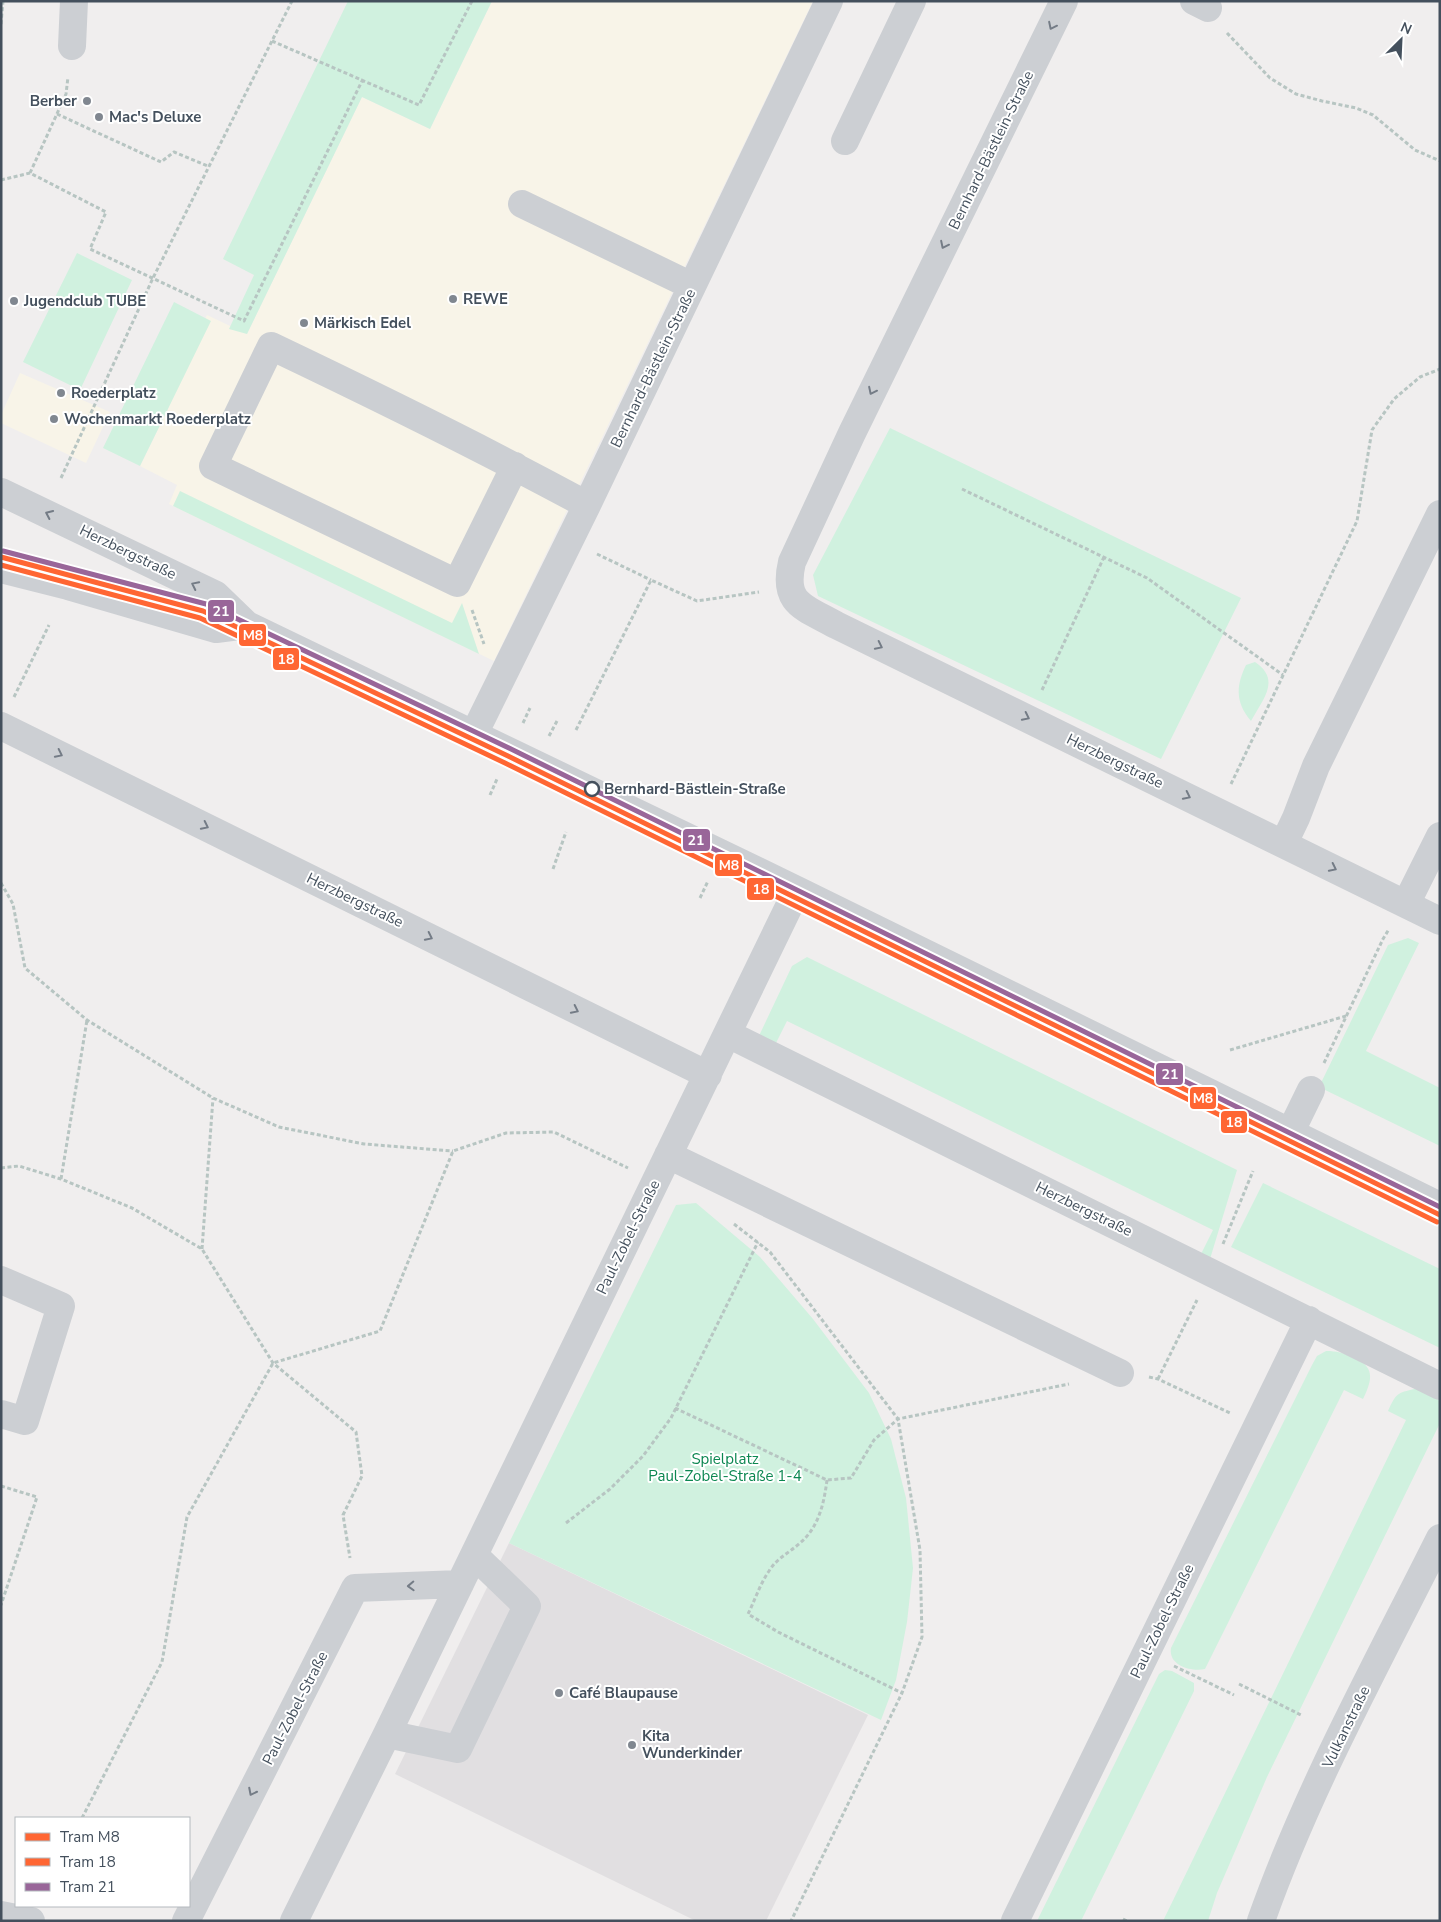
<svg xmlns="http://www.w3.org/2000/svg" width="1441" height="1922" font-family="'Nunito Sans',sans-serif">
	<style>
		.commercial { fill: #f8f4e8 }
		.education { fill: #e1dfe1 }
		.green { fill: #d0f1df }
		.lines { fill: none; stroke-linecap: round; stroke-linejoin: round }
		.path { stroke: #b7c5c2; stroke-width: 3; stroke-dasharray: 4 2.5; stroke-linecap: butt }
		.minor { stroke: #cccfd3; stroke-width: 28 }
		.tram-1-casing { stroke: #fff; stroke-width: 9 }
		.tram-2-casing { stroke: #fff; stroke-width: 9 }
		.tram-3-casing { stroke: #fff; stroke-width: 9 }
		.tram-1 { stroke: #f63; stroke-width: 5 }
		.tram-2 { stroke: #f63; stroke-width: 5 }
		.tram-3 { stroke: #969; stroke-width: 5 }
		.oneway { stroke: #747c86 }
		.poi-dot { fill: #808790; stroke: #fff; stroke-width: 2 }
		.stop-dot { fill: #fff; stroke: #44505d; stroke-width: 2.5 }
		.labels { text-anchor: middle; stroke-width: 4; stroke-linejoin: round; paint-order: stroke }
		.poi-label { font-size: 15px; font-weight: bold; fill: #44505d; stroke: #fff; text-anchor: start }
		.street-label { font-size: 15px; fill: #44505d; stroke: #fff }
		.stop-label { font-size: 15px; font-weight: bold; fill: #44505d; stroke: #fff; text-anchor: start }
		.park-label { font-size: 15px; fill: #0c8751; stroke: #fff }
		.line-badge { stroke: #fff; stroke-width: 2 }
		.badge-label { font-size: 14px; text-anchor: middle; font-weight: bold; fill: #fff }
	</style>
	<rect width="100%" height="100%" fill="#f0eeee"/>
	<path class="commercial" d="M492,1H813L494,661L173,506L169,504L177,485L140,466L169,407L164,404L207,315L247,334L362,97L430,129Z
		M20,373L110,412L86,463L1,423V415Z"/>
	<path class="education" d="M509,1543L868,1715L766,1921H696L395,1774Z"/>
	<path class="green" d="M348,1H492L430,129L362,97L247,334L229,329L254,275L223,259Z
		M77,253L132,280L80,390L23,362Z
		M174,302L211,321L140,466L103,448Z
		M890,428L1241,598L1161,759L818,596L813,575Z
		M180,491L452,623L462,603L479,654L173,506Z
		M1255,662C1282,680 1262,700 1251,721C1235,702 1236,686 1246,665Z
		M1408,938L1419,943L1366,1051L1440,1088V1146L1319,1087L1388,945Z
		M807,957L1237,1170L1210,1259L1201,1254L1213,1230L787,1021L775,1045L758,1038L792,966Z
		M1263,1183L1440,1269V1348L1231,1247Z
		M696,1203L760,1257L813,1319L869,1393L891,1439L906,1498L913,1568L907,1622L896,1680L881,1720L509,1543L676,1205Z
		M1326,1351C1337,1351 1343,1353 1353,1357C1376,1367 1372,1380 1363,1399L1344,1390L1205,1669C1192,1672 1168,1666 1171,1648L1312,1365L1317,1356Z
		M1419,1388L1434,1395L1440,1402V1423L1267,1777L1217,1893L1208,1921H1163L1406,1420L1388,1411C1397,1391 1398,1393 1419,1388Z
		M1165,1670L1172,1671L1194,1683V1691L1081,1921H1037L1159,1674Z"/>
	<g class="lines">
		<path class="path" d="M1,24L3,1
			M1227,33L1270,78L1296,94L1322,101L1356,108L1373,115L1415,150L1440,161
			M272,41L419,105L472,1
			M57,114L161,162L174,152L208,166
			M30,173L66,94L68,77
			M1,180L30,173L106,212L90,249L244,321L363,79
			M61,478L153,278L292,1
			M962,489L1147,578L1283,675
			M597,554L651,580
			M472,610L484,644
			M1042,690L1104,557
			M14,697L49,625
			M523,723L530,708
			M576,730L651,580L697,601L759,592
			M549,736L557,721
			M1231,784L1357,521L1372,430L1394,399L1420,377L1440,369
			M490,795L497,779
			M553,869L566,832
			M1,883L13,904L25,968L87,1020L213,1098L279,1127L364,1144L453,1151
			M700,898L708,881
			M1230,1050L1346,1016
			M1324,1063L1383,939L1389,929
			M1,1168L19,1166L61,1179L132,1208L202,1249L273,1363L356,1432L362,1476L343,1515L350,1558
			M61,1179L87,1020
			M734,1224L770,1252L898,1419L920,1550L922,1637L902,1693L791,1921
			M1223,1244L1253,1171
			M202,1249L213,1098
			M1149,1377L1158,1379L1230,1413
			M1158,1379L1197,1300
			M675,1408L827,1480L851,1478L874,1440L898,1419L1069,1384
			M827,1480C824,1503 819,1527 800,1543C789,1553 777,1558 769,1571C760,1584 755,1600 748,1614L778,1632L902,1693
			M1,1486L37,1497L1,1605
			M566,1523L610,1489L643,1456L671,1418L758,1242
			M1174,1666L1234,1695
			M1239,1684L1301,1715
			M82,1818L162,1662L187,1517L273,1363L380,1331L453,1151L506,1133L554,1132L628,1168
			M1123,1919L1127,1921"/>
		<path class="minor" d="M1064,1L852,433L792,562C782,604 804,607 836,625L1440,921
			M1194,1L1208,8
			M72,46L74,1
			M845,141L912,1
			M522,204L692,286
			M515,466L457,583L213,466L271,346C378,397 484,449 587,505
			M1,492L216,595L247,625L797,890L1440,1206
			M1,569L68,586L216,629L247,625
			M1,726L708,1075
			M474,734L587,505L829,1
			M1284,843L1296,818L1316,766L1440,514
			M1406,904L1440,836
			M728,1034L1440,1386
			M1290,1133L1311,1090
			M668,1155L1120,1373
			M1,1280L61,1306L25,1421L1,1414
			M387,1734L458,1749L527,1606L474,1555
			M1,1915L31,1921
			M186,1921L355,1588L460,1584
			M294,1921L387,1734L797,890
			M1015,1921L1309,1320
			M1261,1921C1307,1790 1378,1662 1440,1538"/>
		<g class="tram-1-casing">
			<path id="tram-1" d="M1,557L203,611L508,756L1440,1215"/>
		</g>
		<g class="tram-2-casing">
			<path id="tram-2" d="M1,565L200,618L505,763L1437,1222"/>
		</g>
		<g class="tram-3-casing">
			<path id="tram-3" d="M3,551L206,604L511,749L1440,1207"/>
		</g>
		<use href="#tram-1" class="tram-1"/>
		<use href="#tram-2" class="tram-2"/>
		<use href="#tram-3" class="tram-3"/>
	</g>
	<defs><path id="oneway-chevron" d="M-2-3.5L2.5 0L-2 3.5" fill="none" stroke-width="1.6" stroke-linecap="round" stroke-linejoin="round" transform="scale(1.25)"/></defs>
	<g class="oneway">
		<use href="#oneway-chevron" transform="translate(1052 26) rotate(116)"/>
		<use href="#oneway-chevron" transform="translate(944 245) rotate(116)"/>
		<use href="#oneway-chevron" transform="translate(872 391) rotate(116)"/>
		<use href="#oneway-chevron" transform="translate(49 514) rotate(-155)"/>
		<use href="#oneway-chevron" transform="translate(195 585) rotate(-154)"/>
		<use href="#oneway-chevron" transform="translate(879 646) rotate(26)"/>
		<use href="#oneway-chevron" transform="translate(1026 717) rotate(26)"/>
		<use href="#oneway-chevron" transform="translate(59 754) rotate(26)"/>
		<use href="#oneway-chevron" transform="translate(1187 796) rotate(26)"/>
		<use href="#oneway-chevron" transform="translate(205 826) rotate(26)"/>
		<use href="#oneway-chevron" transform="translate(1333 868) rotate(26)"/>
		<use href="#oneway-chevron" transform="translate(429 937) rotate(26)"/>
		<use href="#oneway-chevron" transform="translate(575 1010) rotate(26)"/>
		<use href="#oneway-chevron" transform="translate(411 1586) rotate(178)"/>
		<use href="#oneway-chevron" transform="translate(252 1792) rotate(117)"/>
	</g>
	<g class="poi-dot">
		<circle cx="87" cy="101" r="5"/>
		<circle cx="99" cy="117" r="5"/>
		<circle cx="453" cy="299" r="5"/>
		<circle cx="14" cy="301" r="5"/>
		<circle cx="304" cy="323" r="5"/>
		<circle cx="61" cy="393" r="5"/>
		<circle cx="54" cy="419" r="5"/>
		<circle cx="559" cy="1693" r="5"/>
		<circle cx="632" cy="1745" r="5"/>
	</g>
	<circle class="stop-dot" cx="592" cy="789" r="7"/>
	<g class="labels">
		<g class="poi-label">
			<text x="77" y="106" text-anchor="end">Berber</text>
			<text x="109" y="122">Mac's Deluxe</text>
			<text x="463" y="304">REWE</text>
			<text x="24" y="306">Jugendclub TUBE</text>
			<text x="314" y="328">Märkisch Edel</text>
			<text x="71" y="398">Roederplatz</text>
			<text x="64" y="424">Wochenmarkt Roederplatz</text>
			<text x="569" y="1698">Café Blaupause</text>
			<text x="642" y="1741">Kita<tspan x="642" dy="17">Wunderkinder</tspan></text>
		</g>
		<g class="street-label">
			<text transform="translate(991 150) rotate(-64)" y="5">Bernhard-Bästlein-Straße</text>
			<text transform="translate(653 368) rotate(-64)" y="5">Bernhard-Bästlein-Straße</text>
			<text transform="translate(128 552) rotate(26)" y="5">Herzbergstraße</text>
			<text transform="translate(1115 761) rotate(26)" y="5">Herzbergstraße</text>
			<text transform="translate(355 900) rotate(26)" y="5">Herzbergstraße</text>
			<text transform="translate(1084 1209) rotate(26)" y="5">Herzbergstraße</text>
			<text transform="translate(628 1237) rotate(-64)" y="5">Paul-Zobel-Straße</text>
			<text transform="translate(1162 1621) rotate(-64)" y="5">Paul-Zobel-Straße</text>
			<text transform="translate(295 1708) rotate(-63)" y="5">Paul-Zobel-Straße</text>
			<text transform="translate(1346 1727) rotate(-64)" y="5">Vulkanstraße</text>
		</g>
		<g class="stop-label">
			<text x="604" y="794">Bernhard-Bästlein-Straße</text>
		</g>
		<g class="park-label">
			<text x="725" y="1464">Spielplatz<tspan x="725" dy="17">Paul-Zobel-Straße 1-4</tspan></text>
		</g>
	</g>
	<g class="line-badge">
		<rect x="207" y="599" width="28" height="24" rx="5" fill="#969"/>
		<rect x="238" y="623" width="29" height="24" rx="5" fill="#f63"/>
		<rect x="272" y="647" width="28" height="24" rx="5" fill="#f63"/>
		<rect x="682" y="828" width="29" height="24" rx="5" fill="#969"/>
		<rect x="714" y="853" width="29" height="24" rx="5" fill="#f63"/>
		<rect x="746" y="877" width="29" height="24" rx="5" fill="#f63"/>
		<rect x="1155" y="1062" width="29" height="24" rx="5" fill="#969"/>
		<rect x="1189" y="1086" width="28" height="24" rx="5" fill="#f63"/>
		<rect x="1220" y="1110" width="28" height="24" rx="5" fill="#f63"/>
	</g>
	<g class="badge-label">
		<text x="221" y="616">21</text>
		<text x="253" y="640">M8</text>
		<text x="286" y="664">18</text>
		<text x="696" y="845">21</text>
		<text x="729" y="870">M8</text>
		<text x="761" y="894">18</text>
		<text x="1170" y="1079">21</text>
		<text x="1203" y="1103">M8</text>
		<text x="1234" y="1127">18</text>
	</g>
	<rect width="1441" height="1922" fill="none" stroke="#44505d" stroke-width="5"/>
	<rect x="15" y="1817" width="175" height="90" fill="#ffffff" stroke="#b4b9be"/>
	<rect x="25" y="1833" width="25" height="8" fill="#ff6633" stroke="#b4b9be"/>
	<text x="60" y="1842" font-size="15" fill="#44505d">Tram M8</text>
	<rect x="25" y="1858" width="25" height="8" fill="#ff6633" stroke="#b4b9be"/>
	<text x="60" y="1867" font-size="15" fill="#44505d">Tram 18</text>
	<rect x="25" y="1883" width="25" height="8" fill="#996699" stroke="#b4b9be"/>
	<text x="60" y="1892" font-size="15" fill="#44505d">Tram 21</text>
	<g transform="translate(1401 40) rotate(24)" stroke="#ffffff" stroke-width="4" paint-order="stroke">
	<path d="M0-4L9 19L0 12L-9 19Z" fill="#44505d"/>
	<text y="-8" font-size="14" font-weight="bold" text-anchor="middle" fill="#44505d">N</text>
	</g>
</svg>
